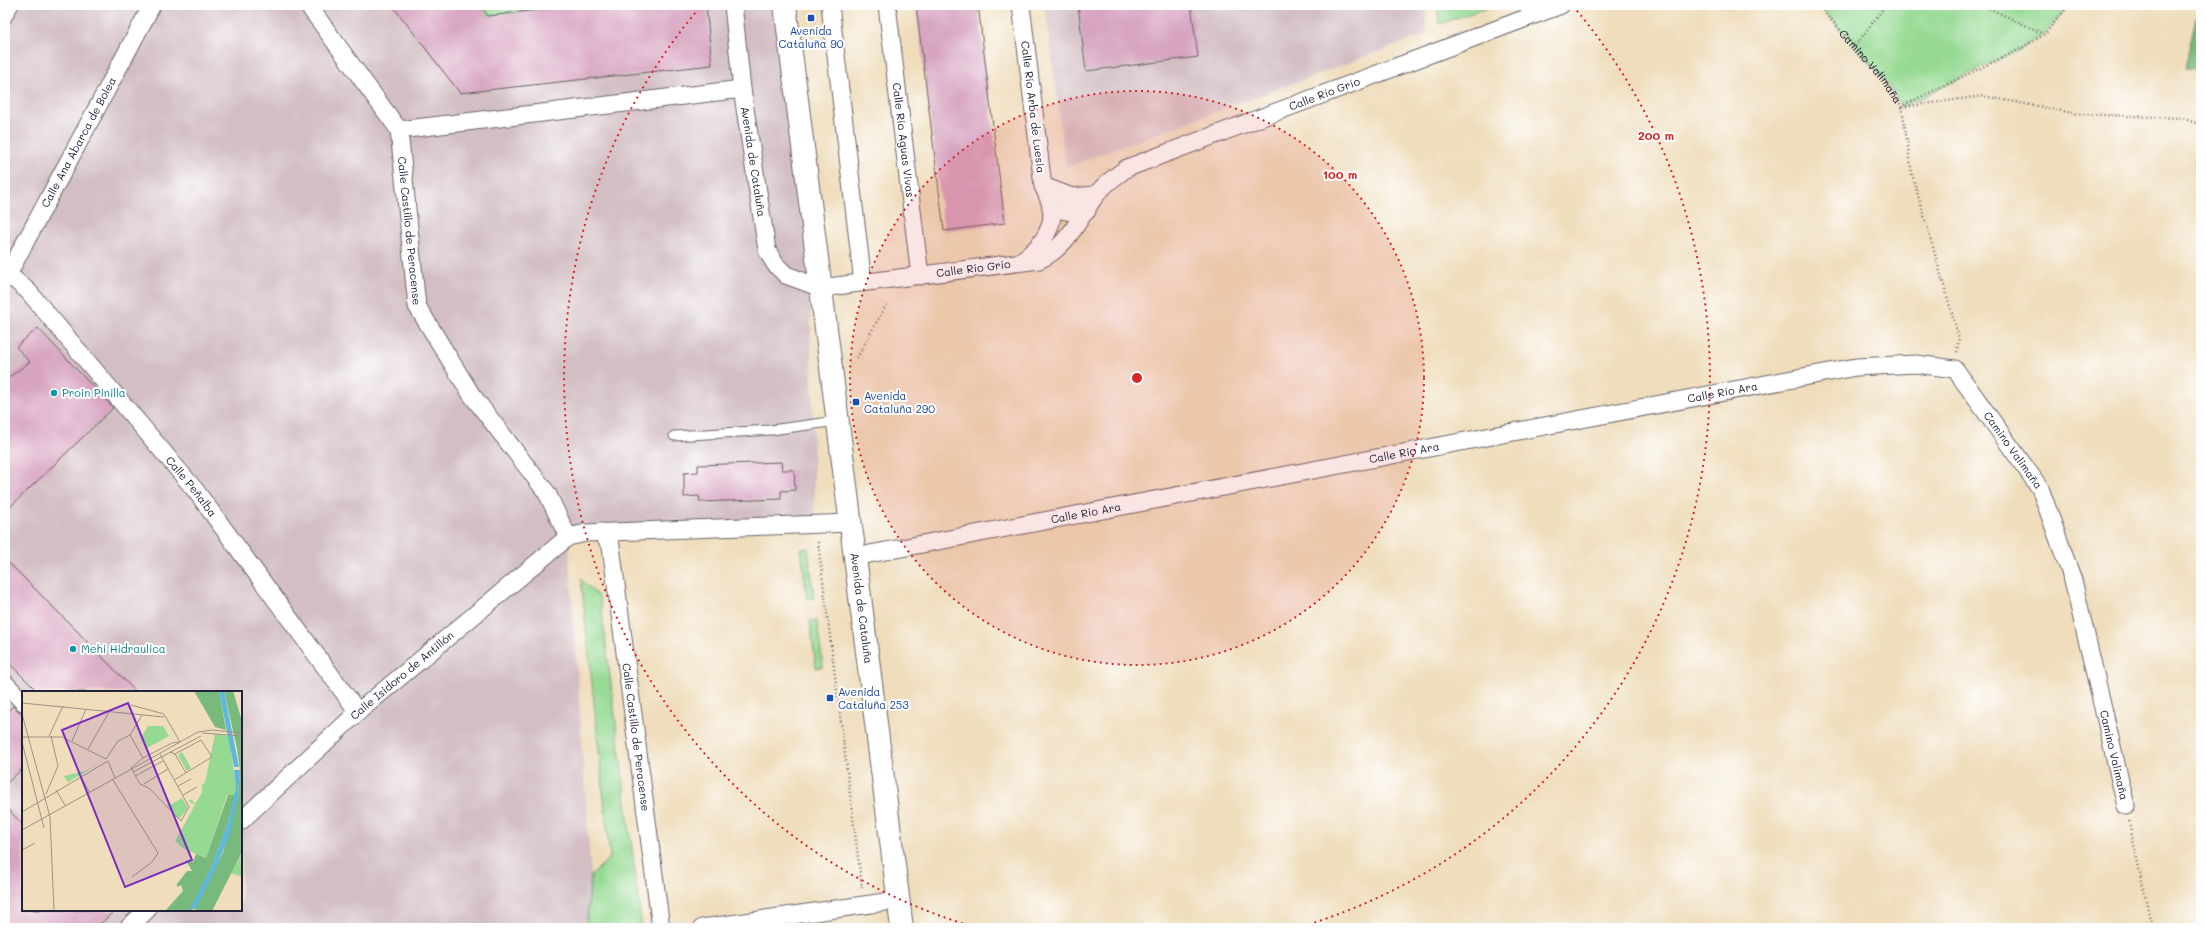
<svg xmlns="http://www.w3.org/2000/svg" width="2206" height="933" font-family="Mali,sans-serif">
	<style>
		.industrial { fill: #d2bec3; fill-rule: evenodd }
		.green { fill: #95d992; stroke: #5c7e66 }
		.forest { fill: #78b97c; stroke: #4d6e5c }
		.building { fill: #d8a5c1 }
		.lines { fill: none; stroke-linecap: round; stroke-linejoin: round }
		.lane-casing { stroke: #6a6368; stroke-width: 11 }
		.street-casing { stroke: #6a6368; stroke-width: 19 }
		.primary-casing { stroke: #6a6368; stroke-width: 24 }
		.path { stroke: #6a6368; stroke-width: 2.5; stroke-dasharray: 1 3; stroke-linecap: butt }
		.lane { stroke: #fff; stroke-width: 9 }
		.street { stroke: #fff; stroke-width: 17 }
		.primary { stroke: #fff; stroke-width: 22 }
		.ring { fill: none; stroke: #d62828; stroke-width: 2; stroke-dasharray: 2 4 }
		.transit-dot { fill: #1a4fb4; stroke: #fff; stroke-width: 1.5 }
		.culture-dot { fill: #0f9aa8; stroke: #fff; stroke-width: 1.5 }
		.labels { text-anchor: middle; stroke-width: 4; stroke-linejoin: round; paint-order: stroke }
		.transit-label { font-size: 11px; fill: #164399; stroke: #fff; text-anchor: start }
		.street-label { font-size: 11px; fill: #22223b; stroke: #fff }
		.culture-label { font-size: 11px; fill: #0d838f; stroke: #fff; text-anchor: start }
		.inset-road { fill: none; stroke: #9d9288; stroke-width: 1 }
		.view { fill: #7b2cbf; fill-opacity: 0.15; stroke: #7b2cbf; stroke-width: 2 }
		.inset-edge { fill: none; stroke: #22223b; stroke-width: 2 }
		.centre { fill: #d62828; stroke: #fff; stroke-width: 2 }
		.ring-label { font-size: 12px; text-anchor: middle; font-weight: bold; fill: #d62828; stroke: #fff; stroke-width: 4; stroke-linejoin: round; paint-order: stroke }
	</style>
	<rect width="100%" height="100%" fill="#fff"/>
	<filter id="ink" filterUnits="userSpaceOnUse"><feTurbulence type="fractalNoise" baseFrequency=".025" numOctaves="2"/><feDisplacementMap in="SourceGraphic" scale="8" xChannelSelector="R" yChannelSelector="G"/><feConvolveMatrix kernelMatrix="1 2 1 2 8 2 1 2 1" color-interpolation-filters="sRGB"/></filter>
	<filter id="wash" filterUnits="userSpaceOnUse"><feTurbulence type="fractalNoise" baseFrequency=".012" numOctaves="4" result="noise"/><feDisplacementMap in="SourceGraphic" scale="16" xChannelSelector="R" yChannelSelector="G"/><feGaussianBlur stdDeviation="0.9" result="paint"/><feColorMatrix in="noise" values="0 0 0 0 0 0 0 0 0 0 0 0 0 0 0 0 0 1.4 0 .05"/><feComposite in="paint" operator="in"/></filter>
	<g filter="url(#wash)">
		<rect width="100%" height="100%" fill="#efddbb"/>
		<path class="industrial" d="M5,5H795L810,293L815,524L568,537L591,876L586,928H5ZM23,692H241V910H23Z
			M1045,5H1425L1427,34L1066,167Z"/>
		<path class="green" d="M479,5H576L488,16Z
			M1437,5H1495L1439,24Z
			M1818,5H2069L2045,34L2020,49L1902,107L1883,78Z
			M808,548L814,598L807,599L801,549Z
			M581,579L600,598L642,928H586L591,876L610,857Z
			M817,620L823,667L816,668L810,621Z"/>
		<path class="forest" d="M2201,15V70L2185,68L2196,17Z"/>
		<g id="blocks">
			<path class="building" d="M392,5H480L488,16L576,5H706L712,65L460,93Z
				M916,5H978L1005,223L944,231Z
				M1078,5H1191L1198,57L1086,71Z
				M38,328L113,408L5,512V380L30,362L16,347Z
				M781,462L782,470H794L795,490L781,491V499L700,502L699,496L684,497V473L698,472V465Z
				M5,559L74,628L136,692H38L5,659Z
				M13,706L23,715V768L5,785V714Z
				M5,806L23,825V910H115L96,928H5Z"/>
		</g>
	</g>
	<g filter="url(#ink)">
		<use href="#blocks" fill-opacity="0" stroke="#6a6368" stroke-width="1"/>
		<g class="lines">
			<g class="lane-casing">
				<path id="lane" d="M5,21L14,5
					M674,436L771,430L837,421"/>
			</g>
			<g class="street-casing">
				<g id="street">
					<path id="s2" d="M308,5L399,130L417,306L471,394L547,493L568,537"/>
					<path id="s3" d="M733,5L742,89L767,250L775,264L786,275L821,288L1039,260C1068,247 1078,219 1096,195C1104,184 1116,176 1127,168L1561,5"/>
					<path d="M830,5L863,283"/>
					<path id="s4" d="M887,5L920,276"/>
					<path d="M399,130L742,89"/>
					<path d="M1043,186L1072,197L1096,195"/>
					<path d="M1051,208L1076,213L1087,211"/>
					<path d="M1019,262C1037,251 1056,230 1051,207C1050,200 1046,193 1043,186L1021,5"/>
					<path id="s5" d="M8,274L28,291L196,491L358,712"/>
					<path id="s6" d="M5,280L152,5"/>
					<path id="s7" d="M601,532L611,546L661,928"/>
					<path id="s8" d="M854,557L1856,367L1916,364L1955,369L2040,488L2073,580L2126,806"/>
					<path d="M5,683L23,702"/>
					<path id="s9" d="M241,821L358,712L568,537L586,533L850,523"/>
					<path d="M128,928L147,910"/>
					<path d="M702,928L899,900"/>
				</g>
			</g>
			<g class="primary-casing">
				<g id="primary">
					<path id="s10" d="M785,5L902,928"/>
				</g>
			</g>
			<g class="path">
				<path id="s1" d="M1818,5L1883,78L1902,107L1912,174L1959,338L1957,352"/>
				<path d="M1982,5L2044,34"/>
				<path d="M1855,46L1886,5"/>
				<path d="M1904,105L2020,49L2045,34L2069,5"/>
				<path d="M1902,107L1983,96L2078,114L2182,118L2201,125"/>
				<path d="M857,358L886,305"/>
				<path d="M818,542L862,888"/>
				<path d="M2129,822L2152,928"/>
			</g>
			<use href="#lane" class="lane"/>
			<use href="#street" class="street"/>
			<use href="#primary" class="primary"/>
		</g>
	</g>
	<circle cx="1137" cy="378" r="287" fill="#d62828" fill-opacity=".12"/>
	<g class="ring">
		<circle cx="1137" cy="378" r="287"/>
		<path d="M974 927A573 573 0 0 1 701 6M1573 6A573 573 0 0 1 1300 927"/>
	</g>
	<g class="transit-dot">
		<rect x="807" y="14" width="8" height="8" rx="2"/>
		<rect x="852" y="398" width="8" height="8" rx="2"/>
		<rect x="826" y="694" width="8" height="8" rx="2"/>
	</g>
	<g class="culture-dot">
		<circle cx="54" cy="393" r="4"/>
		<circle cx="73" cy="649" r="4"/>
	</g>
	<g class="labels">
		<g class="transit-label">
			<text x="811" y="35" text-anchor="middle">Avenida<tspan x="811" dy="13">Cataluña 90</tspan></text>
			<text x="864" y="400">Avenida<tspan x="864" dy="13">Cataluña 290</tspan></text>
			<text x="838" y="696">Avenida<tspan x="838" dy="13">Cataluña 253</tspan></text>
		</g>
		<g class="street-label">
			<text dy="4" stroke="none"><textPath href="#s1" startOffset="81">Camino Valimaña</textPath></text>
			<text dy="4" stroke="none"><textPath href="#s3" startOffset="876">Calle Río Grío</textPath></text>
			<text transform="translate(1033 107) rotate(83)" y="4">Calle Río Arba de Luesia</text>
			<text dy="4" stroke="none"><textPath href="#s4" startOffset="136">Calle Río Aguas Vivas</textPath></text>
			<text dy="4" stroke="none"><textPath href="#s6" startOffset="156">Calle Ana Abarca de Bolea</textPath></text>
			<text dy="4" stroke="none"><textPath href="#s3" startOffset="158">Avenida de Cataluña</textPath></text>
			<text dy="4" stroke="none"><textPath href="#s2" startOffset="256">Calle Castillo de Peracense</textPath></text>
			<text dy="4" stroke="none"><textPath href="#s3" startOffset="470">Calle Río Grío</textPath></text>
			<text dy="4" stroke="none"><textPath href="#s8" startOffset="884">Calle Río Ara</textPath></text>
			<text dy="4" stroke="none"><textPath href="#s8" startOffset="1219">Camino Valimaña</textPath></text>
			<text dy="4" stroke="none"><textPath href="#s8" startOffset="560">Calle Río Ara</textPath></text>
			<text dy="4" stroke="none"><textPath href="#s5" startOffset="281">Calle Peñalba</textPath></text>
			<text dy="4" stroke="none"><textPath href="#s8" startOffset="236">Calle Río Ara</textPath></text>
			<text dy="4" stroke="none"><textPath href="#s10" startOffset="608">Avenida de Cataluña</textPath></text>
			<text dy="4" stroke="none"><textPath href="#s9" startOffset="217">Calle Isidoro de Antillón</textPath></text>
			<text dy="4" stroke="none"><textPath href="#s7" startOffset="210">Calle Castillo de Peracense</textPath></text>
			<text dy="4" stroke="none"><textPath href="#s8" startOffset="1543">Camino Valimaña</textPath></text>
		</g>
		<g class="culture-label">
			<text x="62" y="397">Proin Pinilla</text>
			<text x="81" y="653">Mehi Hidraulica</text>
		</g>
	</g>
	<g transform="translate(22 691)">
		<rect width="220" height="220" fill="#efddbb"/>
		<path d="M126,35H141L147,45L125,57L119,47ZM193,43L207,45L214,97L213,104H205L184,167L162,158L153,150L173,114L167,110L169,108L173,113L180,102V94L183,92ZM160,61L169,77L165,80L156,64ZM82,70L46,91L42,85L63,80ZM160,107L166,117L157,128L146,115ZM218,166H220V186L209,182Z" fill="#95d992"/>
		<path d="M172,0H197L204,39L193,36ZM202,0H211L220,30V161L190,220H172L201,161L216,105L218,79L215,57ZM206,104H213L207,129L190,175L172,212L167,220H143L161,200L159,194L155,196V193L165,180H170L164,169L171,171L174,163L184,167Z" fill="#78b97c"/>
		<path d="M197,0H202L217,76H212ZM212,79H218L216,105L208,142L193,179L174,217L167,220L190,175L207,129L214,97Z" fill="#5eb7dc"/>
		<path class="inset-road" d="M0,12L142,26M109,14L142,23L158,51M0,23L28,126L32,220M180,42L220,45M108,44L121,67M27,45L41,15M0,46H40L84,68M50,50L64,18M0,51L22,137M66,58L87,21M148,61L153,63L164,82M138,63L167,116L159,130L127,97L118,93L109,77L121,67L150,52L157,51M84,68L96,50L108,44L120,24M86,70L93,87M111,81L179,45M113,85L141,70M59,86L68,102M91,89L136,162L130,171L110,186M152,89L190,66L179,49L153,63M122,93L146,78M156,95L169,88M34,99L43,114M24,103L36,75L29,45M161,104L175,96M0,121L86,70M0,139L176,41L190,39L220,42M0,159L13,152"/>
		<path class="view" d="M106,12L170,169L103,196L40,39Z"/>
		<rect width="220" height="220" class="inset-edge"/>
	</g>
	<circle cx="1137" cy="378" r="6" class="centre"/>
	<g class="ring-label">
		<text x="1656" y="140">200 m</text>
		<text x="1340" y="179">100 m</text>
	</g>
	<rect width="2206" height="933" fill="none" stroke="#fff" stroke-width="20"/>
</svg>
